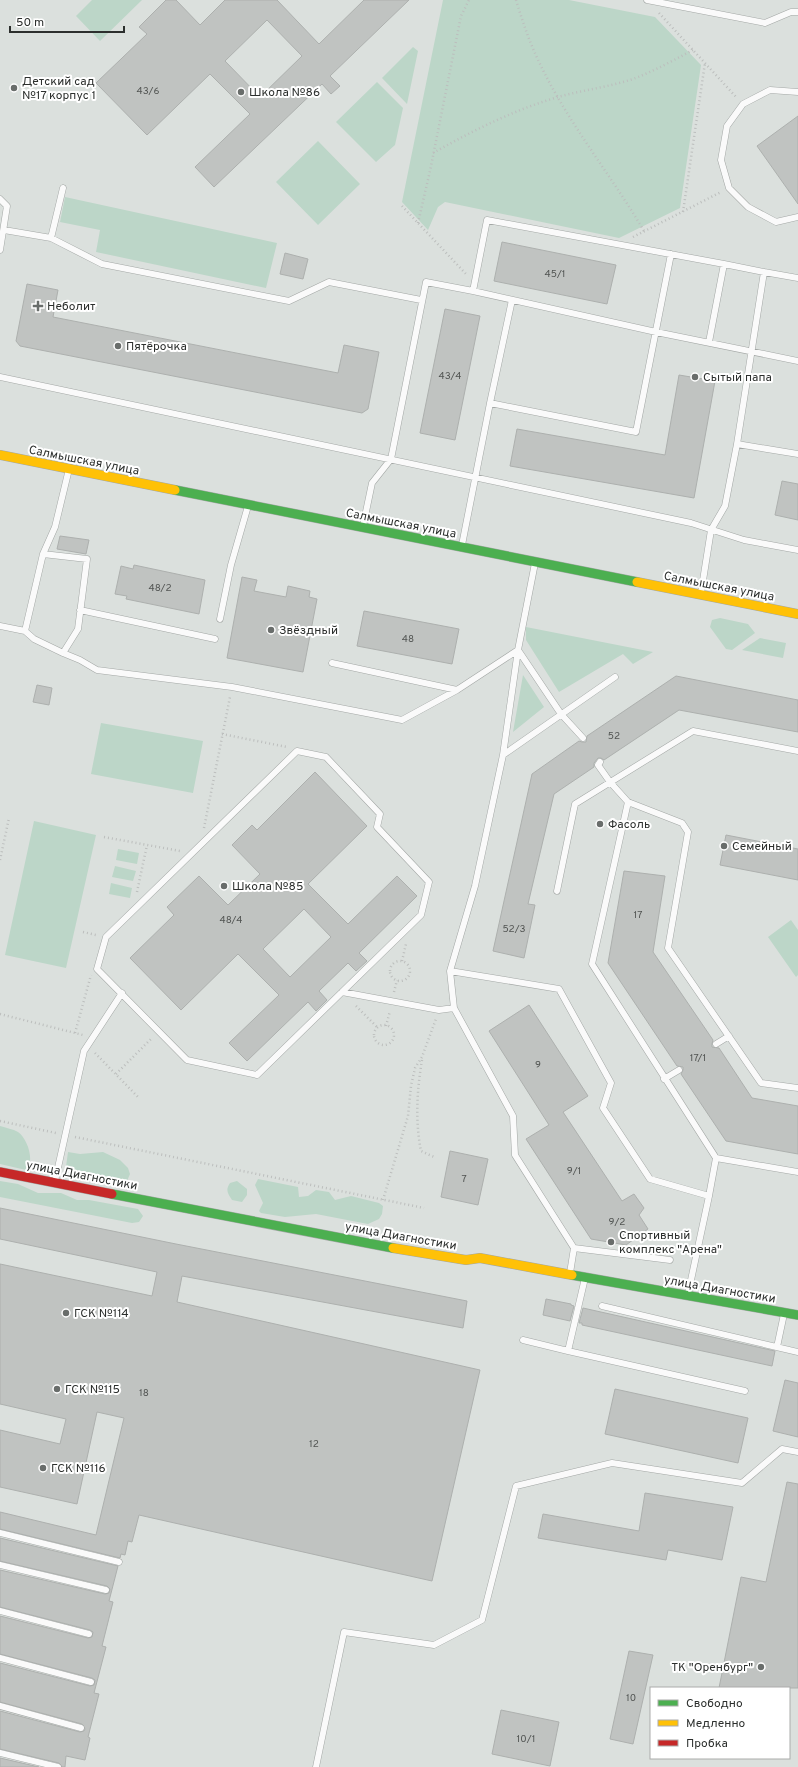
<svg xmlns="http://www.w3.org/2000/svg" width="798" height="1767" font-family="Overpass,sans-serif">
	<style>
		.green { fill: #bcd6c8 }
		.building { fill: #c0c3c1; stroke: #adb0ae; fill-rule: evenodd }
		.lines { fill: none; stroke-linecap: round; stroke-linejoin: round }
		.lane-casing { stroke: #a3a7a5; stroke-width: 7 }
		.fast-casing { stroke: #a3a7a5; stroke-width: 10 }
		.slow-casing { stroke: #a3a7a5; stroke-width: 10 }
		.jam-casing { stroke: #a3a7a5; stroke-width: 10 }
		.path { stroke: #bcbebd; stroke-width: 2.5; stroke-dasharray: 1 3; stroke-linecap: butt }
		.lane { stroke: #fafafa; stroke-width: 6 }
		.fast { stroke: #4caf50; stroke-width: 9 }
		.slow { stroke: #ffc107; stroke-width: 9 }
		.jam { stroke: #c62828; stroke-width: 9 }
		.poi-dot { fill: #696d6b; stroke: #fff; stroke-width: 1.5 }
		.labels { text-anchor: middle; stroke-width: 4; stroke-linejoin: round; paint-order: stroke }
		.number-label { font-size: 10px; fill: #515452 }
		.poi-label { font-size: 12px; fill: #2c2f2d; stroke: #fff; text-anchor: start }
		.street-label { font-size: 12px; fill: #2c2f2d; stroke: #fff }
	</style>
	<rect width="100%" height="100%" fill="#dbe0dd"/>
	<path class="green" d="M92,0H142L100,41L76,16Z
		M443,0H569L655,17L701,65L680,208L619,238L445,202L438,207L428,230L402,202Z
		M413,47L418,51L407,104L382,78Z
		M377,82L403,108L395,145L376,162L336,122Z
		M318,141L360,184L318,225L276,182Z
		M65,197L277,243L266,288L96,252L100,230L60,222Z
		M720,618L748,624L755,633L732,650L726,649L710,627L712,620Z
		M526,627L653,652L633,664L623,654L559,692L526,640Z
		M760,638L786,643L783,658L742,650Z
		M523,675L544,707L513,732Z
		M101,723L203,741L193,793L91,774Z
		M34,821L96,835L66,968L5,955Z
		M118,849L139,853L137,864L116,860Z
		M115,866L136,871L133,881L112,877Z
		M111,883L132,888L130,898L109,894Z
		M791,920L798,930V975L796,977L768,937Z
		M0,1126C6,1128 13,1129 18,1132C28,1139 35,1162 26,1170L0,1164Z
		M68,1152L80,1154L103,1152L120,1160L128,1168L130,1174L127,1181C117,1183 106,1185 96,1183L91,1173L65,1174Z
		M258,1179L298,1187L299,1197L308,1196L316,1190L329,1192L335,1200L351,1196L379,1203L383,1206L382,1214L379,1219L368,1224L316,1214L285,1217L261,1213L259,1211L263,1203L255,1185Z
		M0,1181L18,1184L38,1193H61L77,1200H89L138,1209L143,1216L139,1222L132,1223L0,1197Z
		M237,1181L247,1189V1195L242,1202L232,1200C228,1194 225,1190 230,1183Z"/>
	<path class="building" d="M166,0H176L200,25L225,0H277L319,44L364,0H409L330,76L340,86L331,94L322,84L214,187L195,167L250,114L210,74L147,135L96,83L147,34L139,27ZM267,20L302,56L260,97L225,61Z
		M798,116V204L757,146Z
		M502,242L616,265L607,304L494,281Z
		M285,253L308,259L303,279L280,274Z
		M27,284L58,290L53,317L338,373L344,345L379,352L368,409L362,413L20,346L16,341Z
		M445,309L480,316L455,440L420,433Z
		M679,375L715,381L694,498L510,466L517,429L665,455Z
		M782,481L798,484V520L775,515Z
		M60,536L89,540L86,554L57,549Z
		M134,565L205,580L199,614L126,599L127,596L115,594L121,566L133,569Z
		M242,577L257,580L254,591L286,597L288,586L310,591L309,597L317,599L303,672L227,658Z
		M364,611L459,629L452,664L357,646Z
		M676,676L798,700V732L679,710L604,760L601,758H598L594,763V767L554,794L528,904L535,905L524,958L493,951L532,774L579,741L582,742H586L587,736Z
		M37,685L52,688L49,705L33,702Z
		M315,772L367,826L308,884L348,924L397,876L417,896L359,953L367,961L356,971L348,963L319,991L327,1000L316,1011L308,1002L247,1061L229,1043L279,995L238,954L181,1010L130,958L174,915L167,907L199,876L228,905L260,874L232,845L252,825L257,830ZM304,909L331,937L290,977L263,949Z
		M726,835L798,849V880L720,865Z
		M624,871L665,876L653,952L713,1040L712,1044V1047L719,1048L752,1098L798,1106V1154L726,1141L681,1074L683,1070V1067L677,1066L608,963Z
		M529,1005L588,1096L563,1112L622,1201L634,1194L644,1208L639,1215L648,1229L626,1245L591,1239L526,1139L549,1125L489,1031Z
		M450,1151L488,1159L478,1205L441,1197Z
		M0,1208L176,1244L467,1301L463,1328L182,1276L177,1302L480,1370L432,1581L139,1515L132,1542L128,1541L125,1555L121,1554L120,1558L0,1529V1512L96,1535L124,1418L97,1412L77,1504L0,1487V1430L60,1444L66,1419L0,1404V1264L152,1296L157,1272L0,1239Z
		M546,1299L571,1304V1305L574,1306L570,1321L543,1315Z
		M583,1308L775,1351L772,1366L582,1325V1323H579Z
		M785,1380L798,1383V1437L773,1431Z
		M615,1389L748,1418L738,1463L605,1434Z
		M787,1482L798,1484V1688H719L741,1577L766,1582Z
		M645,1493L733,1507L722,1560L668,1550L666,1560L538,1538L543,1514L639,1531Z
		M0,1538L118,1566L109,1601L113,1602L102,1646L106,1647L94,1693L99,1694L88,1737L90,1738L85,1760L66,1756L65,1767H62L59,1763L0,1749V1711L80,1732L84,1731L85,1729L82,1724L0,1702V1663L90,1686L94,1685L95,1680L92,1678L0,1654V1616L88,1638L92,1637L93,1632L90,1630L0,1607V1570L105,1594L109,1593L110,1589L107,1586L0,1561Z
		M629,1651L653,1655L633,1744L610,1739Z
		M501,1710L559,1722L550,1766L492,1754Z
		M0,1758L39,1767H0Z"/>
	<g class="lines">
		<g class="lane-casing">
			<path id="lane" d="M647,0L765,23L791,12H798
				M798,92L770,90L743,104L727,126L721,160L729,188L748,207L776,222L798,217
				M0,199L7,206L0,250
				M4,230L51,238L102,264L289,301L329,282L421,300
				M51,238L63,188
				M724,264L764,272
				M473,291L487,220L724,264L709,342
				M0,377L691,523L744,540L798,550
				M490,403L636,432L671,254
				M737,444L764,272L798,278
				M363,526L372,483L391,459L426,282L473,291L656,332L798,361
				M462,545L490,403L512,300
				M535,563L518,650L561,714L583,738
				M701,593L711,530L725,506L737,444L798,454
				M80,610L215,639
				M220,619L231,565L248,506
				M0,626L25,631L34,639L63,653L78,629L87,559L43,554
				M25,631L43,554L55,527L69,469
				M63,653L80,660L97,670L232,687L402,720L457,690L518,650
				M332,663L457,690
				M297,751L326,757L380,814L377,827L429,882L421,915L257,1075L187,1060L97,969L106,937Z
				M503,755L518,650
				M600,762L598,765L610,782L628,802L592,964L716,1158L798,1172
				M628,802L682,823L688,832L668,948L761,1083L798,1088
				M557,891L575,804L693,731L798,751
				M450,971L559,989L611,1083L603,1108L650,1179L709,1196L716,1158
				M342,992L439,1010L454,1008
				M716,1044L729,1036
				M664,1079L679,1070
				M55,1181L84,1051L122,993
				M574,1248L670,1260
				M570,1273L574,1248L515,1155L513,1116L454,1008L450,971L475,886L503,755L615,677
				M585,1278L568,1351L745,1391
				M688,1294L709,1196
				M602,1306L798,1352
				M523,1340L568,1351
				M777,1347L784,1314
				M0,1533L119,1562
				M0,1565L106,1590
				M0,1611L89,1634
				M0,1658L91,1682
				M0,1706L81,1728
				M0,1753L58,1767
				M316,1767L344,1632L434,1645L482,1620L516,1486L612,1463L742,1483L782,1449L798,1452"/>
		</g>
		<g class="fast-casing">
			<path id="fast" d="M175,490L637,582
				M112,1194L393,1248
				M572,1275L798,1315"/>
		</g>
		<g class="slow-casing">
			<path id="slow" d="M0,455L175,490
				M637,582L798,614
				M393,1248L466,1260L480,1258L572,1275"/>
		</g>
		<g class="jam-casing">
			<path id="jam" d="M0,1172L112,1194"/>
		</g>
		<path class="path" d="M516,0C523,23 530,44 541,66C569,124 611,175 644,231
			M659,13L737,98
			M433,153C474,130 514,110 558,97C583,90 609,87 633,79C654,71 674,60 693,50
			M402,206L466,274
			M683,212L705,63
			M418,223L430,171L461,16L469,0
			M633,237L721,192
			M222,734L287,747
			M204,828L230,697
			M104,837L180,851
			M0,860L9,818
			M137,892L147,845
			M83,932L96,935
			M402,961L406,944
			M390 971a10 10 0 1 1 20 0a10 10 0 1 1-20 0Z
			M394,992L397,980
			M356,1006L378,1028
			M0,1014L83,1035
			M374 1035a10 10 0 1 1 20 0a10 10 0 1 1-20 0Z
			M386,1026L390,1011
			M75,1033L91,975
			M95,1053L138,1097
			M422,1060C417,1090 415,1121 421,1151L434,1157
			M116,1074L152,1038
			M0,1121L56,1133
			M75,1137L424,1208
			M383,1200L408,1116L411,1086L415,1068L422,1057L436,1019"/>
		<use href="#lane" class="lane"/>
		<use href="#fast" class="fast"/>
		<use href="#slow" class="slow"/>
		<use href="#jam" class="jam"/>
	</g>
	<g class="poi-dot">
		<circle cx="14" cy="88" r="4"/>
		<circle cx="241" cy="92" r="4"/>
		<path d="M36 300h4v4h4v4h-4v4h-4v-4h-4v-4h4z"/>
		<circle cx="118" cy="346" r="4"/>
		<circle cx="695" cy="377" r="4"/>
		<circle cx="271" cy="630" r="4"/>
		<circle cx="600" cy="824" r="4"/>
		<circle cx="724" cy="846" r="4"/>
		<circle cx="224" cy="886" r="4"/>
		<circle cx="611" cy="1242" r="4"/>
		<circle cx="66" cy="1313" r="4"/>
		<circle cx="57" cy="1389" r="4"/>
		<circle cx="43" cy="1468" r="4"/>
		<circle cx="761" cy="1667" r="4"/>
	</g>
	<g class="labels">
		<g class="number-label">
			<text x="148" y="94">43/6</text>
			<text x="555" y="277">45/1</text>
			<text x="450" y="379">43/4</text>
			<text x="160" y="591">48/2</text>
			<text x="408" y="642">48</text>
			<text x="614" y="739">52</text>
			<text x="638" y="918">17</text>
			<text x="231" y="923">48/4</text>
			<text x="514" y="932">52/3</text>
			<text x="698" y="1061">17/1</text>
			<text x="538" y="1068">9</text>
			<text x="574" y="1174">9/1</text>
			<text x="464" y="1182">7</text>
			<text x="617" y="1225">9/2</text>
			<text x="144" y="1396">18</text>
			<text x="314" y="1447">12</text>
			<text x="631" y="1701">10</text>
			<text x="526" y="1742">10/1</text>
		</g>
		<g class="poi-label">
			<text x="22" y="85">Детский сад<tspan x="22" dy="14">№17 корпус 1</tspan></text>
			<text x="249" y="96">Школа №86</text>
			<text x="47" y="310">Неболит</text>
			<text x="126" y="350">Пятёрочка</text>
			<text x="703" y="381">Сытый папа</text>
			<text x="279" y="634">Звёздный</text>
			<text x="608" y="828">Фасоль</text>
			<text x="732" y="850">Семейный</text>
			<text x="232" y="890">Школа №85</text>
			<text x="619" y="1239">Спортивный<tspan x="619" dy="14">комплекс "Арена"</tspan></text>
			<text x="74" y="1317">ГСК №114</text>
			<text x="65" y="1393">ГСК №115</text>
			<text x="51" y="1472">ГСК №116</text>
			<text x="753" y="1671" text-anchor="end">ТК "Оренбург"</text>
		</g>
		<g class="street-label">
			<text transform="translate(84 460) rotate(11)" y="4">Салмышская улица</text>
			<text transform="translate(401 523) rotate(11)" y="4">Салмышская улица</text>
			<text transform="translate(719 586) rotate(11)" y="4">Салмышская улица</text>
			<text transform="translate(82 1175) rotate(11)" y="4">улица Диагностики</text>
			<text transform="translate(401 1236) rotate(10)" y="4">улица Диагностики</text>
			<text transform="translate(720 1289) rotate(10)" y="4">улица Диагностики</text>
		</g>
	</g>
	<rect x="650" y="1687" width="140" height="72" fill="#ffffff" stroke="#abacab"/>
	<rect x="658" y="1700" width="20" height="6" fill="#4caf50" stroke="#abacab"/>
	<text x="686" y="1707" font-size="12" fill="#2c2f2d">Свободно</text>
	<rect x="658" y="1720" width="20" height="6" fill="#ffc107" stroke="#abacab"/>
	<text x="686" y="1727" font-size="12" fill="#2c2f2d">Медленно</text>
	<rect x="658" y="1740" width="20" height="6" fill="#c62828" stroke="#abacab"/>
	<text x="686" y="1747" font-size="12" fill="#2c2f2d">Пробка</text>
	<path d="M10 26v6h114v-6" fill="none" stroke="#2c2f2d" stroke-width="2"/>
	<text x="16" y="26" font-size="12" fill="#2c2f2d" stroke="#ffffff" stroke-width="3" paint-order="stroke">50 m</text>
</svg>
